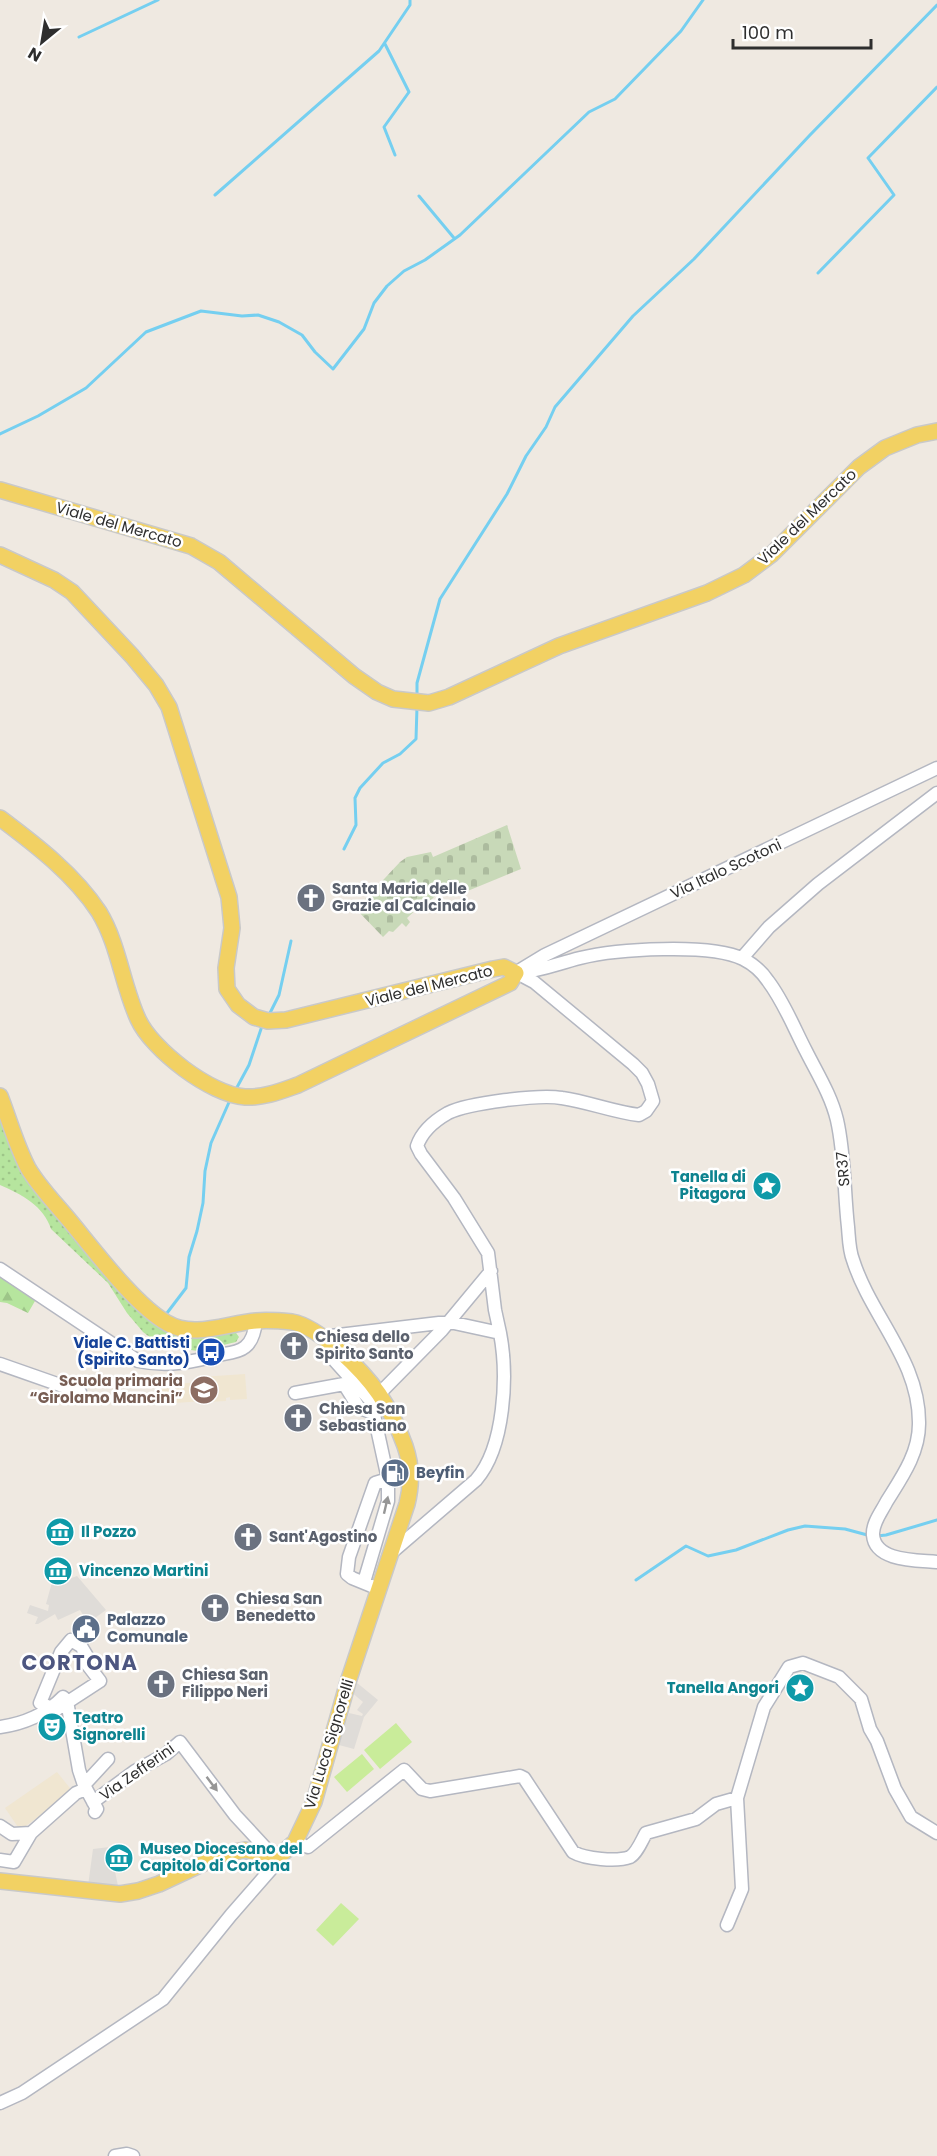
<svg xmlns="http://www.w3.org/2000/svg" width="937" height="2156" font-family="Poppins,sans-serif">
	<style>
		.education { fill: #f0e6d1 }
		.grass { fill: url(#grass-dots) }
		.forest { fill: url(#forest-firs) }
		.cemetery { fill: url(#cemetery-stones) }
		.pitch { fill: #c9ec9a }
		.plaza { fill: #dfdcd8 }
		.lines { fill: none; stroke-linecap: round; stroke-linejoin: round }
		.stream { stroke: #75cff0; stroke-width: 3 }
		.minor-casing { stroke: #b4b7c1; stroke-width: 15 }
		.major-casing { stroke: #c9c9c9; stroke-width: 18 }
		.minor { stroke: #fff; stroke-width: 12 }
		.major { stroke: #f2d163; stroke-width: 15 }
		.oneway { fill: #969696 }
		.labels { text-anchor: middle; stroke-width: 5; stroke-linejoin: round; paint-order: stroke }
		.street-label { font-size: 15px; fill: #2e2e2e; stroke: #fff }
		.worship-label { font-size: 15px; font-weight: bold; fill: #5b616d; stroke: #fff; text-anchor: start }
		.culture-label { font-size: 15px; font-weight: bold; fill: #0d838f; stroke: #fff; text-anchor: start }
		.transit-label { font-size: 15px; font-weight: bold; fill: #164399; stroke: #fff; text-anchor: end }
		.education-label { font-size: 15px; font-weight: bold; fill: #785e54; stroke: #fff; text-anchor: end }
		.service-label { font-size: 15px; font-weight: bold; fill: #4e5e75; stroke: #fff; text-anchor: start }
		.district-label { font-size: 21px; font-weight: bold; letter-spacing: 1.5px; fill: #4d5680; stroke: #fff }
	</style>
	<defs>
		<pattern id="grass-dots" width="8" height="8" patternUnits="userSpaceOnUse" patternTransform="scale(1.5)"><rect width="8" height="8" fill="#b6e59e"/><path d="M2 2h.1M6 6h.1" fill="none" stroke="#9dc588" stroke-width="1.8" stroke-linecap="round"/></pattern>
		<pattern id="forest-firs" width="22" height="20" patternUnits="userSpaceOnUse" patternTransform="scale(1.5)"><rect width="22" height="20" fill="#b6e59e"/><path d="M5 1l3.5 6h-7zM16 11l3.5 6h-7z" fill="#9dc588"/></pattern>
		<pattern id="cemetery-stones" width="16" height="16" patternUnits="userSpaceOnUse" patternTransform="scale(1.5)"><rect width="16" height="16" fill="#c8d9b8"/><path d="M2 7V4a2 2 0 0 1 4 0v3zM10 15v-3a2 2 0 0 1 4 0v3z" fill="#acbb9e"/></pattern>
	</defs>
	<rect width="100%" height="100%" fill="#efe9e1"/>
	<path class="education" d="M245,1374L247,1399L230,1400V1397L226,1398V1401L208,1402L207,1395L203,1396V1401L162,1404L161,1385L201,1382V1377Z
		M57,1772L73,1792L20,1830L5,1808Z"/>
	<path class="grass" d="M0,1107L14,1156L32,1185L149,1318L234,1330L239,1337L236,1342L198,1351L169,1347L151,1338L143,1332L127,1313L108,1283L51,1229C44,1206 21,1194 0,1185Z"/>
	<path class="forest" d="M0,1276L35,1301L28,1313L7,1303L0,1302Z"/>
	<path class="cemetery" d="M507,825L521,869L453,897L443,888L421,910L419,907L407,918L410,922L406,927L402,923L393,932L389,931L383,937L356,909L400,862L407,857L431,852L433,857Z"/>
	<path class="pitch" d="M396,1723L412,1742L380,1769L364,1750Z
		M362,1754L374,1769L347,1792L334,1777Z
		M341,1903L359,1919L333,1946L316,1930Z"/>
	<path class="plaza" d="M77,1576L106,1610L88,1623L80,1610L58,1620L55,1614L38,1624H35L38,1617L27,1613L30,1605L48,1611L49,1605L46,1604L52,1582L63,1581Z
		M356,1682L378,1700L364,1717L354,1749L339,1745L349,1713L362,1716L363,1714L357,1710L363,1702L350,1691Z
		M110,1847L118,1886H88L93,1849Z"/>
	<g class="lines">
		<path class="stream" d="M79,37L158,0
			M385,44L409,92L384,127L395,155
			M215,195L379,51L410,5V0
			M419,196L454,238
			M818,273L894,195L868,158L937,87
			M0,434L38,416L86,388L146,332L201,311L242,316L258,315L279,322L302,335L315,352L333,369L364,329L374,303L387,286L404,271L425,260L460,235L589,112L615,99L681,31L703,0
			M417,697V683L440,599L507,494L526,456L546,427L555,407L633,316L694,259L810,135L937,5
			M344,849L356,825L355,798L360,788L383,763L400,754L416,739L417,707
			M269,1015L279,995L291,941
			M235,1091L249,1065L262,1026
			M167,1313L186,1288L189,1257L197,1231L203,1203L205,1171L211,1143L230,1100
			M877,1536L886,1535L937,1520
			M636,1580L686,1546L708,1556L736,1550L788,1530L805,1526L845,1529L871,1536"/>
		<g class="minor-casing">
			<path id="minor" d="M742,958L769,927L818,884L937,793
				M517,972L545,955L937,768
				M516,973C542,971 556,964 580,958C616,949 711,943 743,959C753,964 762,972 768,981C784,1002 794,1028 806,1051C817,1073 831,1095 837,1120C845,1155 844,1192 848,1227C849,1238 849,1250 853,1260C871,1317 920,1361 919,1424C919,1453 902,1477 887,1501C882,1511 872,1523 873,1535C875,1562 918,1560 937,1562
				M0,1269L138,1361C168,1367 194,1362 223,1354C230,1353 239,1352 245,1347C253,1341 255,1330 256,1321
				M322,1337L439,1323H454L500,1333L495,1310L488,1253L454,1198L421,1154L417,1146C422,1131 434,1121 448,1113C468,1103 540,1094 562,1098C589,1102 613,1112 639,1115L646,1111L653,1101L648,1084L642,1073L633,1064L534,982L517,973
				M333,1345L335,1361L371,1401L388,1479
				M0,1364L80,1392
				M295,1393L344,1384L359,1408L374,1413
				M379,1394L442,1330L491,1271
				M391,1553L476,1480C505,1447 508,1375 500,1333
				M364,1582L388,1501V1479L375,1483L349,1557L347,1574L352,1578L379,1589
				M71,1640L81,1646L90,1661L87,1664L100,1681L54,1711L52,1708L40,1703L61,1652Z
				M0,1727C23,1724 47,1714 63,1697L67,1701L79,1770L84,1785L97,1809L95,1812
				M84,1785L108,1759
				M0,1826L12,1834L31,1833
				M295,1842L308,1847L404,1770L422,1789L430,1791L520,1776L524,1778L573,1852C585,1859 617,1862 630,1857C637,1853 642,1840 646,1833L696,1819L716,1804L737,1798
				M0,1860L14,1862L31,1833L76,1793L86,1789
				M727,1925L742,1889L737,1798L764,1707L789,1667L803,1663L839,1677L861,1699L870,1729L877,1741L895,1789L911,1817L937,1833
				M0,2103L22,2093L163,1999L231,1915L272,1868L273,1856L235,1815L180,1742L166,1754L135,1771L93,1802
				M115,2156L127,2154L133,2156"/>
		</g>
		<g class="major-casing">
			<path id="major" d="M0,490L191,546L219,562L354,676L377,692L393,699L429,703L449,697L559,646L707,593L744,575L772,554L859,467L885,448L917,435L937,431
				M0,555L54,580L72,592L132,656L156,685L169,707L229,897L232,928L226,968L227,989L238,1005L254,1017L268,1021L286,1020L493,969L504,967L516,973L510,983L298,1085C281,1091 264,1098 245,1097C211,1095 152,1050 138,1019C122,984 119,945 99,912C74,874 36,845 0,818
				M0,1096C9,1119 16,1145 28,1168C39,1187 56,1204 70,1221C94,1250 135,1305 167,1323C193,1339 228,1323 256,1321C267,1320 281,1321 292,1322C320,1327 363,1371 379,1394C389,1409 399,1429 405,1446C412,1466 412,1484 407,1504L348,1682L314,1802L295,1842L283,1853L273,1856L245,1850L223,1854L159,1884L138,1891L120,1894L0,1881"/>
		</g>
		<use href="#minor" class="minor"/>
		<use href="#major" class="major"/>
	</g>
	<defs><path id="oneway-solid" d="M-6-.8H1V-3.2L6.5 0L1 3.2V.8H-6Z" transform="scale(1.5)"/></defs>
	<g class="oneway">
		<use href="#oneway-solid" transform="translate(386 1505) rotate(-77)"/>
		<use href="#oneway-solid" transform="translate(212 1784) rotate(53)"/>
	</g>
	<defs>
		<g id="church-disc" transform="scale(1.5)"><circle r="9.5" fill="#6b7280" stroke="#fff"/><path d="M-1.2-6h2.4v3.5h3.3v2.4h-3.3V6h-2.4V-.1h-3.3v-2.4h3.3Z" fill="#fff"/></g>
		<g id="sight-disc" transform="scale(1.5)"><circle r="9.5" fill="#0f9aa8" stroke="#fff"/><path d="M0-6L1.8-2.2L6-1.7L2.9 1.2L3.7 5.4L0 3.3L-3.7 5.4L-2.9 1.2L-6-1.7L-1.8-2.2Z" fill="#fff"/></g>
		<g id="bus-disc" transform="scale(1.5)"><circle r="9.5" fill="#1a4fb4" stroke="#fff"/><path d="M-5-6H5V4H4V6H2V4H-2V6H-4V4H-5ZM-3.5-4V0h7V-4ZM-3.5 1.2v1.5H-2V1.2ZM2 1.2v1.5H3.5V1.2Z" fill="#fff"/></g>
		<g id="school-disc" transform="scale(1.5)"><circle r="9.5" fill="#8d6e63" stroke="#fff"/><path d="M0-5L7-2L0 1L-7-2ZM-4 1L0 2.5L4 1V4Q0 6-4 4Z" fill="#fff"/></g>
		<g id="fuel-disc" transform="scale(1.5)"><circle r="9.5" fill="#5c6f8a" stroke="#fff"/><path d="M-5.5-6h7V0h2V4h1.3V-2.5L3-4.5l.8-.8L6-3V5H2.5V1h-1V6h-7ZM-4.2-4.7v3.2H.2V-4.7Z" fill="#fff"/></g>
		<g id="museum-disc" transform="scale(1.5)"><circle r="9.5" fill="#0f9aa8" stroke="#fff"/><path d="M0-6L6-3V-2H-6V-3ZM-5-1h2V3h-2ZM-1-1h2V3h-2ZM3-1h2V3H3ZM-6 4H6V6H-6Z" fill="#fff"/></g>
		<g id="civic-disc" transform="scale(1.5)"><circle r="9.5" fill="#5c6f8a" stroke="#fff"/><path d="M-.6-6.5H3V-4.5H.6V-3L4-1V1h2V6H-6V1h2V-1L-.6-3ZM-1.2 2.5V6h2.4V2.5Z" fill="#fff"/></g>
		<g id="theatre-disc" transform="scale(1.5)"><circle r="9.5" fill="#0f9aa8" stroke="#fff"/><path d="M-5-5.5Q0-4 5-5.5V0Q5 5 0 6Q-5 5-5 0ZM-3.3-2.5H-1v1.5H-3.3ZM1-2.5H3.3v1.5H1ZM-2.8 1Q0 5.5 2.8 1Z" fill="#fff"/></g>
	</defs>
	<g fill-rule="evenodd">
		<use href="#church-disc" x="311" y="898"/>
		<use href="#sight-disc" x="767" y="1186"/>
		<use href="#church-disc" x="294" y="1346"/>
		<use href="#bus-disc" x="211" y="1352"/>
		<use href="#school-disc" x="204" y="1390"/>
		<use href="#church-disc" x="298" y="1418"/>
		<use href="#fuel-disc" x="395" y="1473"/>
		<use href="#museum-disc" x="60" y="1532"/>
		<use href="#church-disc" x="248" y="1537"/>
		<use href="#museum-disc" x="58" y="1571"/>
		<use href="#church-disc" x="215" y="1608"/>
		<use href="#civic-disc" x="86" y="1629"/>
		<use href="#church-disc" x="161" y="1684"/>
		<use href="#sight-disc" x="800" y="1688"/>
		<use href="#theatre-disc" x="52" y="1727"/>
		<use href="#museum-disc" x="119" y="1858"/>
	</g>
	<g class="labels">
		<g class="street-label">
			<text transform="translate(807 517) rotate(-44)" y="5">Viale del Mercato</text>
			<text transform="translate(119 525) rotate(16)" y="5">Viale del Mercato</text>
			<text transform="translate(726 869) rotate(-25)" y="5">Via Italo Scotoni</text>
			<text transform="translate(429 986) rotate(-14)" y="5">Viale del Mercato</text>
			<text transform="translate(843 1169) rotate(-95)" y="5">SR37</text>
			<text transform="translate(329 1744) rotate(-73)" y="5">Via Luca Signorelli</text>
			<text transform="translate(137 1772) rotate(-35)" y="5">Via Zefferini</text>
		</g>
		<g class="worship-label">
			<text x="332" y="894">Santa Maria delle<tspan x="332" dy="17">Grazie al Calcinaio</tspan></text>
			<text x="315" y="1342">Chiesa dello<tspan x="315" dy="17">Spirito Santo</tspan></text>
			<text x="319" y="1414">Chiesa San<tspan x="319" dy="17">Sebastiano</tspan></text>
			<text x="269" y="1542">Sant'Agostino</text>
			<text x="236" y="1604">Chiesa San<tspan x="236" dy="17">Benedetto</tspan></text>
			<text x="182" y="1680">Chiesa San<tspan x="182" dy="17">Filippo Neri</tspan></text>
		</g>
		<g class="culture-label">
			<text x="746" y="1182" text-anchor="end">Tanella di<tspan x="746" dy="17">Pitagora</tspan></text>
			<text x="81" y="1537">Il Pozzo</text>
			<text x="79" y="1576">Vincenzo Martini</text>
			<text x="779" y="1693" text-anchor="end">Tanella Angori</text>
			<text x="73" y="1723">Teatro<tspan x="73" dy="17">Signorelli</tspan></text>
			<text x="140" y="1854">Museo Diocesano del<tspan x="140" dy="17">Capitolo di Cortona</tspan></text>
		</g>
		<g class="transit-label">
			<text x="190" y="1348">Viale C. Battisti<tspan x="190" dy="17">(Spirito Santo)</tspan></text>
		</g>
		<g class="education-label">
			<text x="183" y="1386">Scuola primaria<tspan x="183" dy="17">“Girolamo Mancini”</tspan></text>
		</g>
		<g class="service-label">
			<text x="416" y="1478">Beyfin</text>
			<text x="107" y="1625">Palazzo<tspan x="107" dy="17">Comunale</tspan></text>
		</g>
		<g class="district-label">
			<text x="80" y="1670">CORTONA</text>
		</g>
	</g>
	<g transform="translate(42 42) rotate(210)" stroke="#ffffff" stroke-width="4.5" paint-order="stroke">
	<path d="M0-4.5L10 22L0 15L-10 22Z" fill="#2e2e2e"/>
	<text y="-9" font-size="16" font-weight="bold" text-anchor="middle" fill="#2e2e2e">N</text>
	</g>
	<path d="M733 39v9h138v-9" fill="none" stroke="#2e2e2e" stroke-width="3"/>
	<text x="742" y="39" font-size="18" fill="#2e2e2e" stroke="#ffffff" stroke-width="4.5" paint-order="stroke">100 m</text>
</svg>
